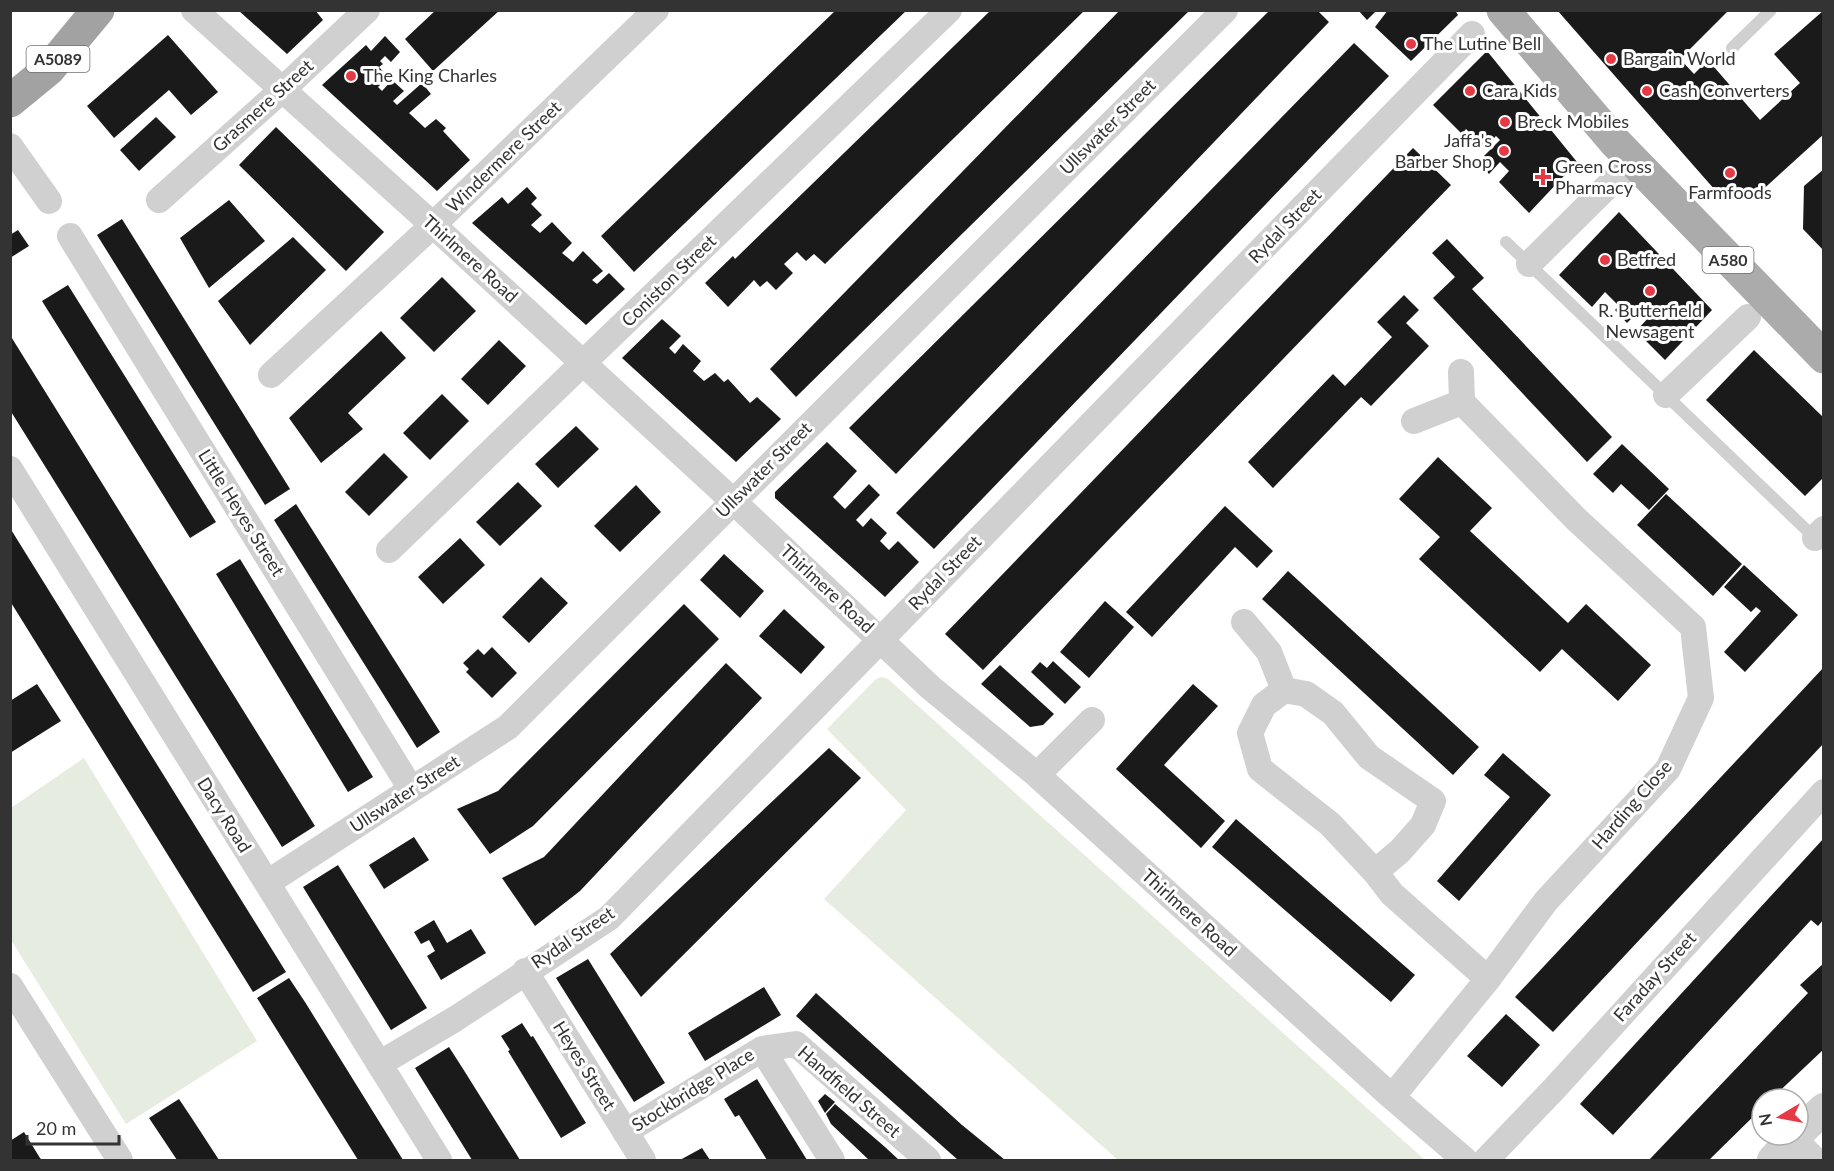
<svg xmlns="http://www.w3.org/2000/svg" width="1834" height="1171" font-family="Lato,sans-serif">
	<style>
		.green { fill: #e6ecdf }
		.building { fill: #1a1a1a }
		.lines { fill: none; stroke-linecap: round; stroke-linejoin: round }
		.service { stroke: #d0d0d0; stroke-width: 12 }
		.minor { stroke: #d0d0d0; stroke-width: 26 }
		.tertiary { stroke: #d0d0d0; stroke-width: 32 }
		.primary { stroke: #ababab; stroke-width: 33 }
		.trunk { stroke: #a2a2a2; stroke-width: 33 }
		.poi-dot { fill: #e63946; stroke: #fff; stroke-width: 2 }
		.labels { text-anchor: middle; stroke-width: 6; stroke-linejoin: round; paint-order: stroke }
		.shield { fill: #fff; stroke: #707070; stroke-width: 1.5 }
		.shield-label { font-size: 16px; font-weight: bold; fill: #333 }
		.poi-label { font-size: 18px; fill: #333; stroke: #fff; text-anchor: start }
		.street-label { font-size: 18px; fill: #333; stroke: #fff }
	</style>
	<rect width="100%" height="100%" fill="#fff"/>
	<path class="green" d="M882,677L888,679L1425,1160H1118L824,899L906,810L827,729L876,679Z
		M84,758L257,1041L126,1124L11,940V808Z"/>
	<path class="building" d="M238,10H315L323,20L287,54Z
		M436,10H500L433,71L405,39Z
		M836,10H907L634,272L601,236Z
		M991,10H1085L825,264L814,254L806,261L797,252L784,264L793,273L776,290L767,281L760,287L754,280L728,307L705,283L733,256L735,259Z
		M1120,10H1190L796,397L770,369Z
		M1270,10H1317L1329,22L896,474L849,428Z
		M1358,10H1377L1367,20Z
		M1388,10H1455L1458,15L1411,61L1375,27Z
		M1557,10H1729L1680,59L1694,74L1708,60L1760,120L1800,83L1774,54L1824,10V134L1758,194L1715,190Z
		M168,35L218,92L191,115L169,90L114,138L87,106Z
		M385,36L400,52L391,62L385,56L380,61L383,64L379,67L388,77L378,87L382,91L392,80L404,91L393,101L397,105L422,83L431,94L409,113L425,128L436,119L446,128L443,131L470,160L437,191L322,85L366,45L371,51Z
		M1354,43L1389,76L934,549L896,513Z
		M1487,51L1577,162L1529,213L1499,182L1509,171L1500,162L1489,174L1478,162L1500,140L1496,136L1484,148L1466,129L1462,134L1433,105Z
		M156,117L176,137L139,171L120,150Z
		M276,127L384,232L346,271L239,165Z
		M1413,148L1451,185L983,670L945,634Z
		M1824,169V251L1803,229L1804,186Z
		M527,187L537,198L531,204L542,215L531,225L540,233L552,222L572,243L562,253L573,262L583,251L603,271L592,280L597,284L609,273L625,289L586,325L472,223L502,197L508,204Z
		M229,200L265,241L209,288L180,238Z
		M1619,212L1712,310L1665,360L1636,331L1652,314L1644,306L1627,323L1615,310L1619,306L1605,292L1592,307L1559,275Z
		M122,219L290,489L265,505L97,235Z
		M18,230L29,246L10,258V235Z
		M293,237L326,270L250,345L218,301Z
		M1447,239L1484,278L1472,289L1612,437L1587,462L1433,298L1455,277L1432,253Z
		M442,277L476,311L434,352L400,318Z
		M68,285L216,522L190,538L42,301Z
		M1404,295L1419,310L1406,323L1429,346L1371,406L1361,397L1273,488L1248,462L1333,374L1345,386L1392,337L1377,322Z
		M662,319L681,336L669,348L675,354L683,344L701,361L693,371L704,381L715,373L724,382L728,379L750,403L757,397L781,419L736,462L622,358Z
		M381,331L406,358L348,413L363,429L321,463L289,418Z
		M10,335L315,826L282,847L10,410Z
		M499,340L526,366L488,405L461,379Z
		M1754,350L1824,418V477L1805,496L1706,400Z
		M442,394L469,421L430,460L403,433Z
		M576,426L599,449L558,488L535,464Z
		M827,442L857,471L833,497L845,509L869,484L880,495L856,520L863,527L871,518L887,533L880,541L889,550L898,541L919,562L885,597L775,498V492Z
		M1622,444L1669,489L1649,510L1621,484L1613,493L1593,474Z
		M384,453L408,477L369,516L345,492Z
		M1438,457L1492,508L1470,531L1568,623L1586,604L1651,665L1618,701L1562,649L1540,672L1419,559L1440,537L1399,499Z
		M518,482L542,506L500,546L476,522Z
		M636,485L661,512L620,552L594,526Z
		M1666,494L1742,564L1713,596L1637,525Z
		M296,504L440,732L417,748L274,520Z
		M1225,506L1273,551L1257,568L1235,547L1152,637L1126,612Z
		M10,528L286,972L253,992L10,601Z
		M460,538L485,565L443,604L418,577Z
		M724,554L764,591L740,618L700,580Z
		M240,559L373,777L348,792L216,574Z
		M1744,565L1798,615L1745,672L1724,652L1761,611L1756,607L1751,612L1724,587Z
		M1288,571L1479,747L1453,775L1262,599Z
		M541,577L568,603L529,643L502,617Z
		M1105,601L1134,627L1089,678L1060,652Z
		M684,604L719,639L533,826L490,854L457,809L498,791Z
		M784,609L825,647L801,674L759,636Z
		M492,647L517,673L492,698L466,672L469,669L463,663L478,649L484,655Z
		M1053,661L1081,687L1065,704L1031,672L1040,662L1047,668Z
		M726,663L762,698L580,891L535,926L502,878L544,857Z
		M1000,665L1054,714L1043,725L1030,727L981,684Z
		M1824,667V743L1553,1032L1515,997Z
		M37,684L61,721L10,753V701Z
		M1193,684L1218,706L1164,765L1225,821L1201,848L1116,769Z
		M829,748L861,778L641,997L610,954Z
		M1503,753L1551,795L1459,901L1437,881L1510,797L1484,775Z
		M1236,819L1415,975L1391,1002L1212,847Z
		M414,837L429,860L384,889L369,865Z
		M1824,838V919L1818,926L1811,920L1613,1135L1580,1104Z
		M338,865L427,1008L391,1030L303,887Z
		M434,920L447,943L471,929L486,953L441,980L427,956L435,951L429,940L421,944L414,932Z
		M588,959L665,1083L634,1102L556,978Z
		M1824,963V1049L1771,1099H1762V1108L1709,1160H1649L1808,993L1800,985Z
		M289,978L305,1002L403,1160H358L303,1072L257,998Z
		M764,987L781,1015L705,1061L688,1033Z
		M816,993L962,1125L1005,1160H958L796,1016Z
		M1506,1014L1540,1045L1502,1087L1467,1056Z
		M522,1023L531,1037L533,1036L586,1123L561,1138L508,1051L510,1050L501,1036Z
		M449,1047L465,1072L520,1160H472L446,1118L415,1068Z
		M757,1079L768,1097L807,1160H767L739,1115L735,1117L724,1099Z
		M825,1094L835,1102L825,1113L818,1101Z
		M179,1099L193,1120L219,1160H177L149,1118Z
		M835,1104L885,1147L899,1160H869L831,1124L826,1114Z
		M24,1132L40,1158L42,1160H10V1141Z
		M702,1148L710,1160H680Z"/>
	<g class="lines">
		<path class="service" d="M1732,48L1771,10
			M1506,242L1816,539"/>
		<path class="minor" d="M194,10L433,225L733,501L931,688L1037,775L1392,1097L1465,1160
			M10,146L49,201
			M159,200L282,90L367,10
			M70,236L411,789
			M1529,264L1633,161
			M271,375L433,225L656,10
			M1666,395L1748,317
			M1414,421L1462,402L1461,372
			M10,469L439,1160
			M1815,538L1824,529
			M389,550L949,10
			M1244,622L1269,652L1284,690L1264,705L1250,733L1260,769L1330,824L1375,872L1392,894L1488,979
			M1284,690L1306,694L1333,713L1369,757L1433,801L1423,825L1400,851L1375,872
			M1037,775L1092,720
			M267,883L508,727L1225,10
			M525,971L643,1160
			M10,986L120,1160
			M762,1049L832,1160
			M379,1064L455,1019L609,918L1472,34
			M1392,1097L1488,979L1546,901L1668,769L1701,698L1693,627L1576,519L1462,402
			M625,1132L762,1049L796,1044L928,1160
			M1793,1138L1815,1160
			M1486,1160L1554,1089L1824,792"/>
		<path class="tertiary" d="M1798,1133L1824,1109
			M1773,1160L1796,1135"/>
		<path class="primary" d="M1503,10L1615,142L1824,357"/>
		<path class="trunk" d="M10,101L49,69L98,10"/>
	</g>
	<g class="poi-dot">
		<circle cx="1411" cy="44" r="6"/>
		<circle cx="1611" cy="59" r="6"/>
		<circle cx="351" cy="76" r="6"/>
		<circle cx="1470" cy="91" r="6"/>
		<circle cx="1647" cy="91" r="6"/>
		<circle cx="1505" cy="122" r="6"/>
		<circle cx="1504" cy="151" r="6"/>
		<circle cx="1730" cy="173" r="6"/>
		<path d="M1540 168h6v6h6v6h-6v6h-6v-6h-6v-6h6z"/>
		<circle cx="1605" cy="260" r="6"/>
		<circle cx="1650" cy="291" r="6"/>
	</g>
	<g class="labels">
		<g class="shield">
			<rect x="26.5" y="46" width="63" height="26" rx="4.5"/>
			<rect x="1702.5" y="247" width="51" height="26" rx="4.5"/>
		</g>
		<g class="shield-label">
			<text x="58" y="65">A5089</text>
			<text x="1728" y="266">A580</text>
		</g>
		<g class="poi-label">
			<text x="1423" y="50">The Lutine Bell</text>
			<text x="1623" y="65">Bargain World</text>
			<text x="363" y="82">The King Charles</text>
			<text x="1482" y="97">Cara Kids</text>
			<text x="1659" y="97">Cash Converters</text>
			<text x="1517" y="128">Breck Mobiles</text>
			<text x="1492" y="147" text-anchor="end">Jaffa's<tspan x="1492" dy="21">Barber Shop</tspan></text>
			<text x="1555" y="173">Green Cross<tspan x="1555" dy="21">Pharmacy</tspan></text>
			<text x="1730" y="199" text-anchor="middle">Farmfoods</text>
			<text x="1617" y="266">Betfred</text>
			<text x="1650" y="317" text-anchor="middle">R. Butterfield<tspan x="1650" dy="21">Newsagent</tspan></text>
		</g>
		<g class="street-label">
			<text transform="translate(263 106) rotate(-42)" y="6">Grasmere Street</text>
			<text transform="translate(1108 127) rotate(-45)" y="6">Ullswater Street</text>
			<text transform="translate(504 157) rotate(-44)" y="6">Windermere Street</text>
			<text transform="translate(1285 226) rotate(-46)" y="6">Rydal Street</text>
			<text transform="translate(470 259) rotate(42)" y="6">Thirlmere Road</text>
			<text transform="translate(669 281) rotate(-44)" y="6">Coniston Street</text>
			<text transform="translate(764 470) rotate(-45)" y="6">Ullswater Street</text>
			<text transform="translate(241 513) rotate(58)" y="6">Little Heyes Street</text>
			<text transform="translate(945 573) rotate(-46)" y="6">Rydal Street</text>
			<text transform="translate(827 589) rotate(43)" y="6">Thirlmere Road</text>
			<text transform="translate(405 794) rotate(-33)" y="6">Ullswater Street</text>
			<text transform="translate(1632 805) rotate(-49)" y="6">Harding Close</text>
			<text transform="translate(224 815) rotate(58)" y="6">Dacy Road</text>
			<text transform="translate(1189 913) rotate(42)" y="6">Thirlmere Road</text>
			<text transform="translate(573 938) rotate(-34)" y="6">Rydal Street</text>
			<text transform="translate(1655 977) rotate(-48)" y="6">Faraday Street</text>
			<text transform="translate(584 1066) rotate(58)" y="6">Heyes Street</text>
			<text transform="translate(693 1090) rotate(-32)" y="6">Stockbridge Place</text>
			<text transform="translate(849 1092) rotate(41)" y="6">Handfield Street</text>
		</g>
	</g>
	<rect width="1834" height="1171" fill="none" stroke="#333333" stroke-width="24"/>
	<g transform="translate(1780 1117) rotate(260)"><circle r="28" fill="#ffffff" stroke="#adadad" stroke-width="1.5"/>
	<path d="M0-4.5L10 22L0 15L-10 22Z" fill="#e63946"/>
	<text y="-9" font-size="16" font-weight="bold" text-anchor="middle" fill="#333333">N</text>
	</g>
	<path d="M27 1135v9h92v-9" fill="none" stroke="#333333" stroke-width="3"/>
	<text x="36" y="1135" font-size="18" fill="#333333" stroke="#ffffff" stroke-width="4.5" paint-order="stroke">20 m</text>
</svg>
